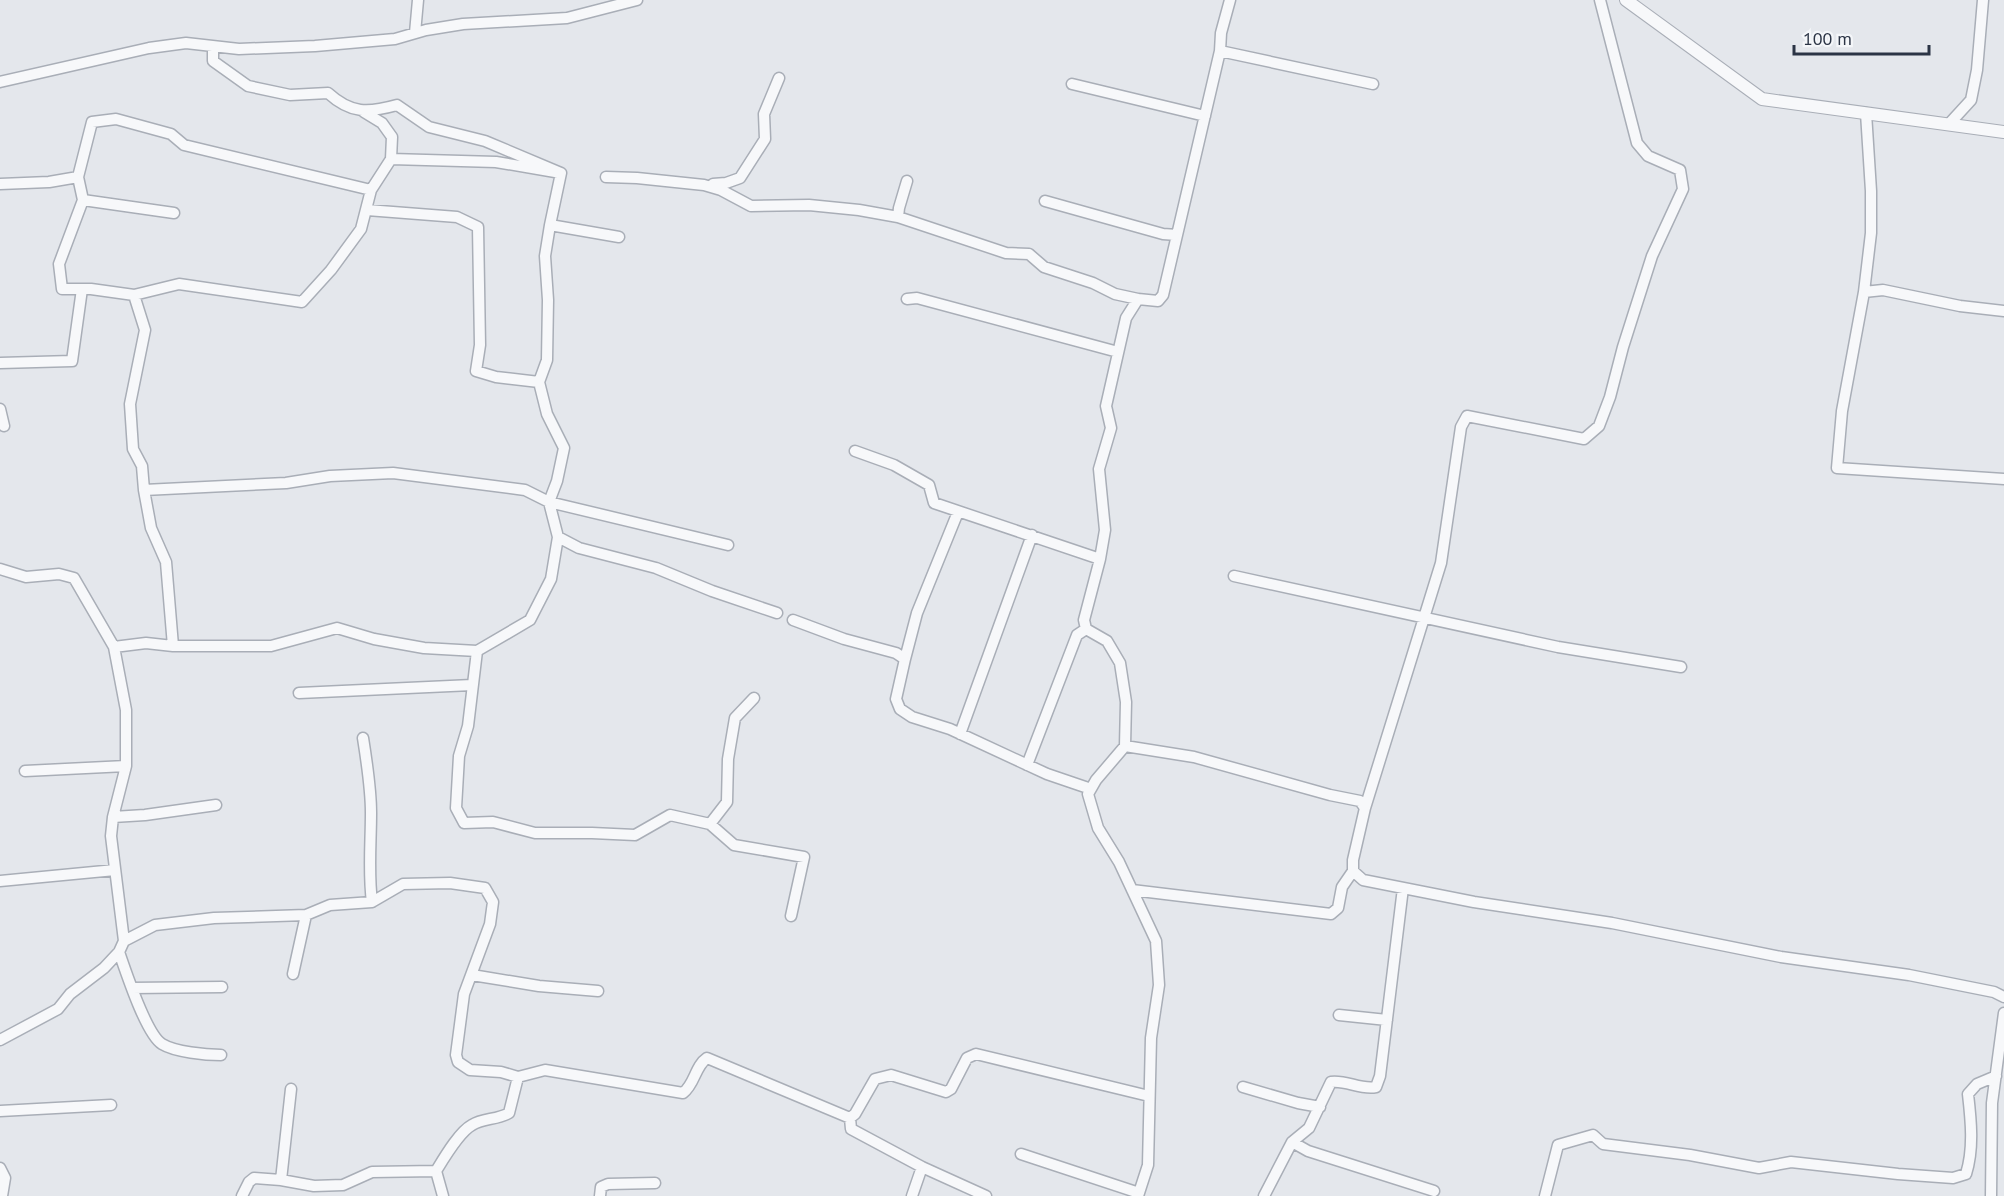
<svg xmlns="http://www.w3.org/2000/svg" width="2004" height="1196" font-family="'PT Sans',sans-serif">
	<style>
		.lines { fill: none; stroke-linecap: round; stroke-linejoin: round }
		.minor-casing { stroke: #a9aeb7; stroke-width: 13 }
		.tertiary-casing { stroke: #a9aeb7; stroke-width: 14 }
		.minor { stroke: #f7f8fa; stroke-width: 10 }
		.tertiary { stroke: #f7f8fa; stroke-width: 12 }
	</style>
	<rect width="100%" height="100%" fill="#e4e7ec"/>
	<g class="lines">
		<g class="minor-casing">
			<path id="minor" d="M415,33L418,0
				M213,46V61L248,86L290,95L328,93C351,114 368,113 397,105L429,127L485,141L561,173
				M1220,51L1373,84
				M0,82L149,48L186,43L239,49L315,46L395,39L426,30L463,24L567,18L637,0
				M1072,84L1205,116
				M1866,113L1871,191V233L1864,292L1842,411L1837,468L2004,479
				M1949,124L1971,100L1977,70L1983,0
				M391,159L496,162L561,173L550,225
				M78,177L83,200L59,264L62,289H91L134,295L179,284L302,302L331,270L361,229L371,190L391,159L392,137L382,123L364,112
				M606,177L637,178L704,185L721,190L751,206L809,205L859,210L898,217
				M907,181L899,208L898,217L1006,253L1029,254L1044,267L1093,283L1115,294L1138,299
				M0,184L49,182L78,177L92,122L116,119L171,134L184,145L371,190
				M713,184L726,183L740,178L765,139L764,114L779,78
				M83,200L174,213
				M1045,201L1163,234L1177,235
				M367,210L457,217L478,227L480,345L476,371L496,377L539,382
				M619,237L550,225L545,256L548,300L547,360L539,382L547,414L564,448L557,481L549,502L558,537L551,579L530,620L477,651L468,726L459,756L456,808L464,823L493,822L535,833H592L635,835L670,815L710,824L734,845L804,857L791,916
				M1864,292L1883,290L1960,306L2004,311
				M907,299L917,298L1118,352
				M0,363L72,361L82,289
				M0,409L4,426
				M855,451L894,465L929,485L934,503L1100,559
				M144,490L286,483L330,476L393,473L525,490L549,502L728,545
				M558,537L579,548L656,568L712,591L777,613
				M0,569L26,577L59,574L74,578L114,647
				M1234,576L1558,647L1681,667
				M793,620L844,639L896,653L905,659L896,699L900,709L912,717L950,729L1047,774L1091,789
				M173,646H271L337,628L374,639L424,648L477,651
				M905,659L917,613L958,512
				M299,693L472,685
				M960,734L1032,535
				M363,738C367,763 371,788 371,813C371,843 368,872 372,902
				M1125,746L1194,757L1330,795L1360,801L1365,808L1353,860V871L1363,880L1474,902L1612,923L1781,957L1909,975L1994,992L2004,997
				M1027,765L1077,635L1086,629
				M25,771L126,766
				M1365,808L1441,563L1461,427L1467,416L1584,439L1599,426L1610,397L1623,347L1652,256L1683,189L1680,170L1648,156L1637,143L1600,0
				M113,817L145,815L216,805
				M710,824L727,802L728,759L735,718L754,698
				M0,881L115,870
				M1132,890L1331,914L1338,908L1342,887L1353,871
				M124,941L155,925L214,918L306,915L330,905L372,902L403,884L450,883L485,888L493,902L490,924L464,994L456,1055L458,1062L470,1070L501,1072L518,1077L545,1070L683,1093C695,1084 695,1066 707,1058L850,1118L855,1114L875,1079L891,1075L946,1092L951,1089L967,1058L976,1054L1149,1096
				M119,952C126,972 146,1034 162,1044C175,1052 206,1055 221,1055
				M293,974L306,915
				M472,975L539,986L598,991
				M132,988L222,987
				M1339,1015L1387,1020
				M0,1040L58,1009L70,994L104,968L119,952L124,941L111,836L113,817L126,766V710L114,647L146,643L173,646L166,562L151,528L144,490L142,466L133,449L130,404L145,330L134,295
				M1243,1087L1298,1103L1320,1107
				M0,1111L111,1105
				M850,1118L851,1129L922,1167L986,1196
				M1292,1142L1308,1151L1434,1191
				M1021,1154L1139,1193
				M0,1168L5,1178L2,1196
				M436,1171L443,1196
				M281,1180L291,1089
				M242,1196L249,1182L254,1178L281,1180L314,1186L343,1185L372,1172L436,1171C444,1158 459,1132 472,1125C483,1118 497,1120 509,1113L518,1077
				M600,1196L601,1187L608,1184L655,1183
				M912,1196L922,1167
				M1138,1196L1148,1165L1151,1038L1159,985L1156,941L1119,862L1098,828L1088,794L1096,780L1125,746L1126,702L1120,663L1107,641L1086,629L1084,620L1100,559L1105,530L1099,469L1111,428L1106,406L1126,318L1138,299L1158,301L1163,295L1220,51L1221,33L1230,0
				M1264,1196L1292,1142L1309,1128L1331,1082C1347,1080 1360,1090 1376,1087L1380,1076L1403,888
				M1545,1196L1558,1145L1593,1135L1603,1144L1690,1155L1759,1168L1791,1162L1898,1174L1953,1178L1966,1174C1974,1149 1971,1120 1968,1094L1977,1084L1996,1076
				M1991,1196L1992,1103L2004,1013"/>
		</g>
		<g class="tertiary-casing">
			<path id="tertiary" d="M1626,0L1762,99L2004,132"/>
		</g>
		<use href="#minor" class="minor"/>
		<use href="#tertiary" class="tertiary"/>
	</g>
	<path d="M1794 45v9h135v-9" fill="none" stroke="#2b3445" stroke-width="3"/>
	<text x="1803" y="45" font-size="18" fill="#2b3445" stroke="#f4f6f9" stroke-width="4.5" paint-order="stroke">100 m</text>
</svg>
